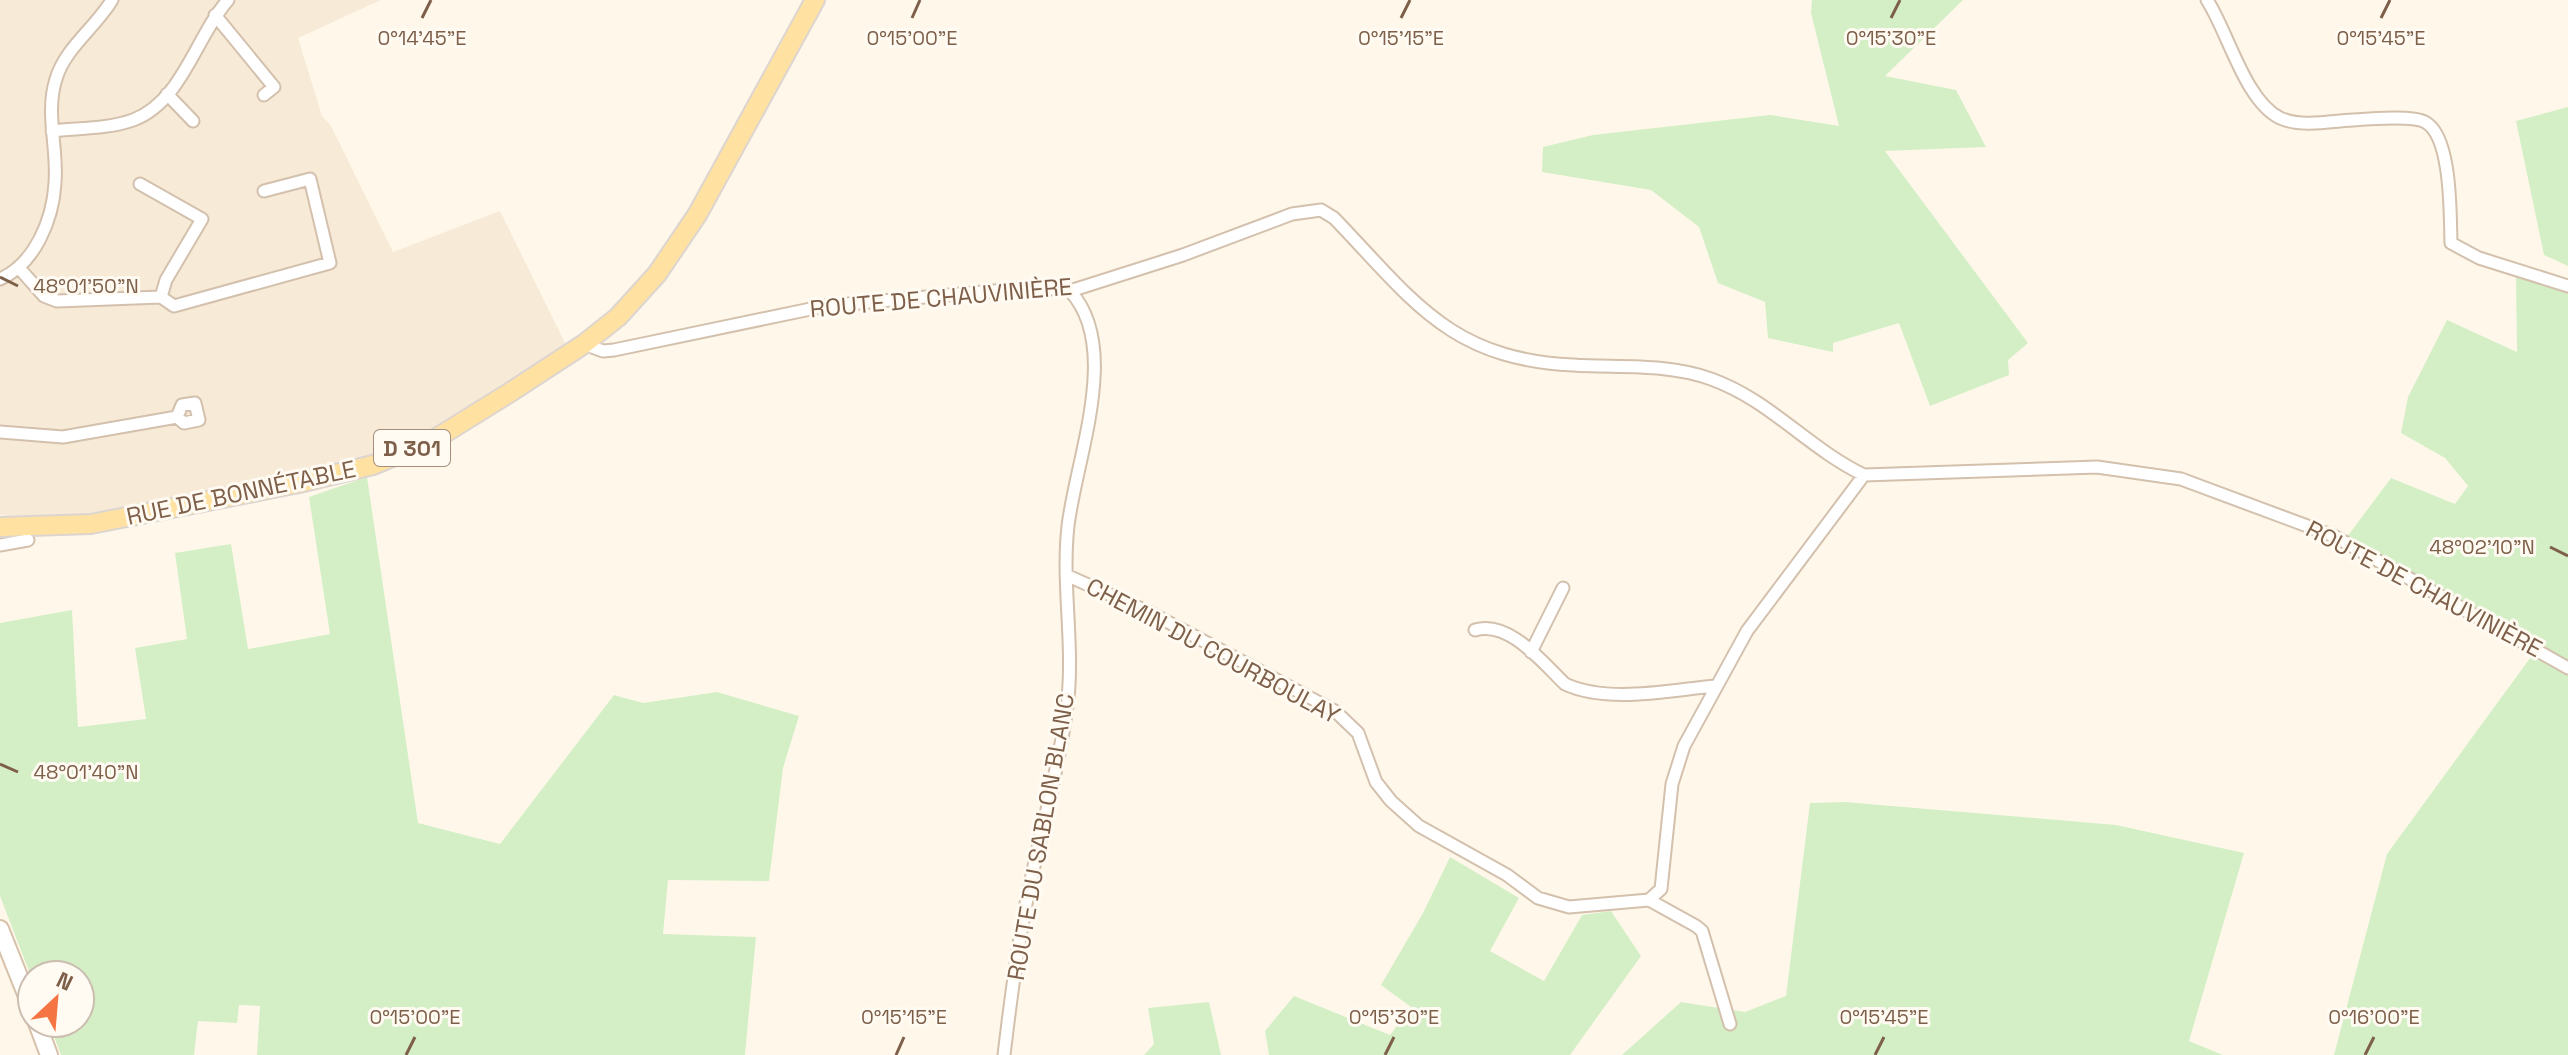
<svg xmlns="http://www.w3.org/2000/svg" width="2568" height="1055" font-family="'Space Grotesk',sans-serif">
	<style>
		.residential { fill: #f7ead7 }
		.green { fill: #d4efc6 }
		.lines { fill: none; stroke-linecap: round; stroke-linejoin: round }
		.street-casing { stroke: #d3c0ad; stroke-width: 15 }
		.secondary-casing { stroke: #d7c1aa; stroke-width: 20 }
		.primary-casing { stroke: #ddd5d0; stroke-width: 22 }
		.street { stroke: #fff; stroke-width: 11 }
		.secondary { stroke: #fff; stroke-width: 16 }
		.primary { stroke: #ffe1a1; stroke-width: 18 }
		.ticks { fill: none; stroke: #7e5f49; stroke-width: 3 }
		.labels { text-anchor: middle; stroke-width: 6; stroke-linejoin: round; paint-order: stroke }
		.shield { fill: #fffbf3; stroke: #a58e7c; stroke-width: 2 }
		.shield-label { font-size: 22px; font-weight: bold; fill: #7e5f49 }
		.street-label { font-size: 24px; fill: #7e5f49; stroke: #fffbf3 }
		.ticks-label { font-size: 20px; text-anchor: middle; fill: #7e5f49; stroke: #fffbf3; stroke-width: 6; stroke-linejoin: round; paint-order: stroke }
	</style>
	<rect width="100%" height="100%" fill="#fff8ea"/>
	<path class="residential" d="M0,0H381L298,38L322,116L331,126L393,252L500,211L565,343L512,384L461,414L407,442L333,468L112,512L49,519L0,515Z"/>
	<path class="green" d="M1812,0H1963L1885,76L1956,90L1986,147L1885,151L2028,343L2008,360L2009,375L1930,406L1899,323L1833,343V352L1768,338L1765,302L1718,283L1699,227L1651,190L1542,172L1543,147L1593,135L1770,115L1839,126L1811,13Z
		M2568,107V266L2544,255L2516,121Z
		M2516,277L2568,293V1055H2334L2387,854L2533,654L2341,545L2391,478L2455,504L2468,486L2445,458L2401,433L2408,397L2447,320L2517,352Z
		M367,477L418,823L500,844L614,695L643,703L717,692L799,716L783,768L769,881L668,880L663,934L756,937L745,1055H257L260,1006L239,1005L237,1023L198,1021L194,1055H61L49,1023H80V975H32V979L0,896V623L72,610L78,727L146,719L135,648L187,639L175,553L231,544L248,649L330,634L309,497Z
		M1845,802L2116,825L2244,853L2189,1041L2223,1055H1622L1681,1002L1745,1012L1786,996L1810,803Z
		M1450,857L1519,898L1490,951L1544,981L1582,915L1611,911L1641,956L1570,1055H1269L1265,1031L1294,996L1390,1035L1411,1007L1381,985L1423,913Z
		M1209,1002L1221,1055H1144L1154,1044L1148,1008Z"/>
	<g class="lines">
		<g class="street-casing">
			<path id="street" d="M2207,0C2228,32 2245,101 2280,118C2298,126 2321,123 2340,121C2359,120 2410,114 2425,122C2452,136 2450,215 2451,243L2479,258L2568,286
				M215,15L274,87L264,95
				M167,94L193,121
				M52,131C78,128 108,129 133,120C182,102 196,36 228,0
				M140,184L202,219L166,280L161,297
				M19,268L44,296L57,301L161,297L174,306L330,263L310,179L264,191
				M0,279C35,264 53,219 55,183C58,148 45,113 56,79C65,48 96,27 112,0
				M584,344L603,351L614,350L825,306L1038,287L1070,291L1183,255L1292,214L1321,210L1334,218C1413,300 1449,359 1573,365C1618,368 1667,363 1711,379C1770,400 1809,449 1864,475L2097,467L2181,479L2334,536L2568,668
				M0,432L63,437L177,417L184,423L199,420L195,403L182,405L177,417
				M0,545L28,540
				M1066,575L1151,613L1335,711L1358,733L1376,782L1391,801L1419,826L1507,875L1538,898L1569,907L1649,900L1696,926L1702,931L1730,1024
				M1475,630C1509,620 1542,662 1565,684C1608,704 1670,690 1715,686
				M1531,652L1563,588
				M1649,900L1661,889L1672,784L1684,746L1747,631L1864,475
				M1004,1055C1010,1005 1016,954 1026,904C1038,841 1057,778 1066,714C1076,651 1061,588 1068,526C1076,458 1122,347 1070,291"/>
		</g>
		<g class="secondary-casing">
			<path id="secondary" d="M0,929L32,1009
				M37,1023L49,1055"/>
		</g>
		<g class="primary-casing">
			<path id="primary" d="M0,527L91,524L299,483L373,465L435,439L509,393L584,344L618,317L657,274L697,215L815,0"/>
		</g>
		<use href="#street" class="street"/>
		<use href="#secondary" class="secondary"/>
		<use href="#primary" class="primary"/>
	</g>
	<path class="ticks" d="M422,18L431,0M912,18L920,0M1401,18L1410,0M1891,18L1900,0M2381,18L2390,0M0,277L18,286M2550,547L2568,556M0,764L18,772M406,1055L415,1037M896,1055L904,1037M1385,1055L1394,1037M1875,1055L1884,1037M2365,1055L2374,1037"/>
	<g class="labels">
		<rect class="shield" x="374" y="430" width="76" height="36" rx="6"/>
		<g class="shield-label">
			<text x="412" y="456">D 301</text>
		</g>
		<g class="street-label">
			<text transform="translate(941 298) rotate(-5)" y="8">ROUTE DE CHAUVINIÈRE</text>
			<text transform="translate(241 493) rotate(-12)" y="8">RUE DE BONNÉTABLE</text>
			<text transform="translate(2424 589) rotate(28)" y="8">ROUTE DE CHAUVINIÈRE</text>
			<text transform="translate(1213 651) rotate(28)" y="8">CHEMIN DU COURBOULAY</text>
			<text transform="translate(1041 837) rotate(-80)" y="8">ROUTE DU SABLON BLANC</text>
		</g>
	</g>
	<g class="ticks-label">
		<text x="422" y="45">0°14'45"E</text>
		<text x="912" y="45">0°15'00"E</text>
		<text x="1401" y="45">0°15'15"E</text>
		<text x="1891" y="45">0°15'30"E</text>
		<text x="2381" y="45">0°15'45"E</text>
		<text x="86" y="293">48°01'50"N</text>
		<text x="2482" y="554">48°02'10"N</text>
		<text x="86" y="779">48°01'40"N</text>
		<text x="415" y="1024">0°15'00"E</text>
		<text x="904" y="1024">0°15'15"E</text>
		<text x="1394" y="1024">0°15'30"E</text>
		<text x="1884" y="1024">0°15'45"E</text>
		<text x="2374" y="1024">0°16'00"E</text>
	</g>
	<g transform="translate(56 999) rotate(26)"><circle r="38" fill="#fffbf3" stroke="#cbbdaf" stroke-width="2"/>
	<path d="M0-6L14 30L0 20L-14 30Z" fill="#f57443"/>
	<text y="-12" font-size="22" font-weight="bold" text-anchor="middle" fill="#7e5f49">N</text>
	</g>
</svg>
